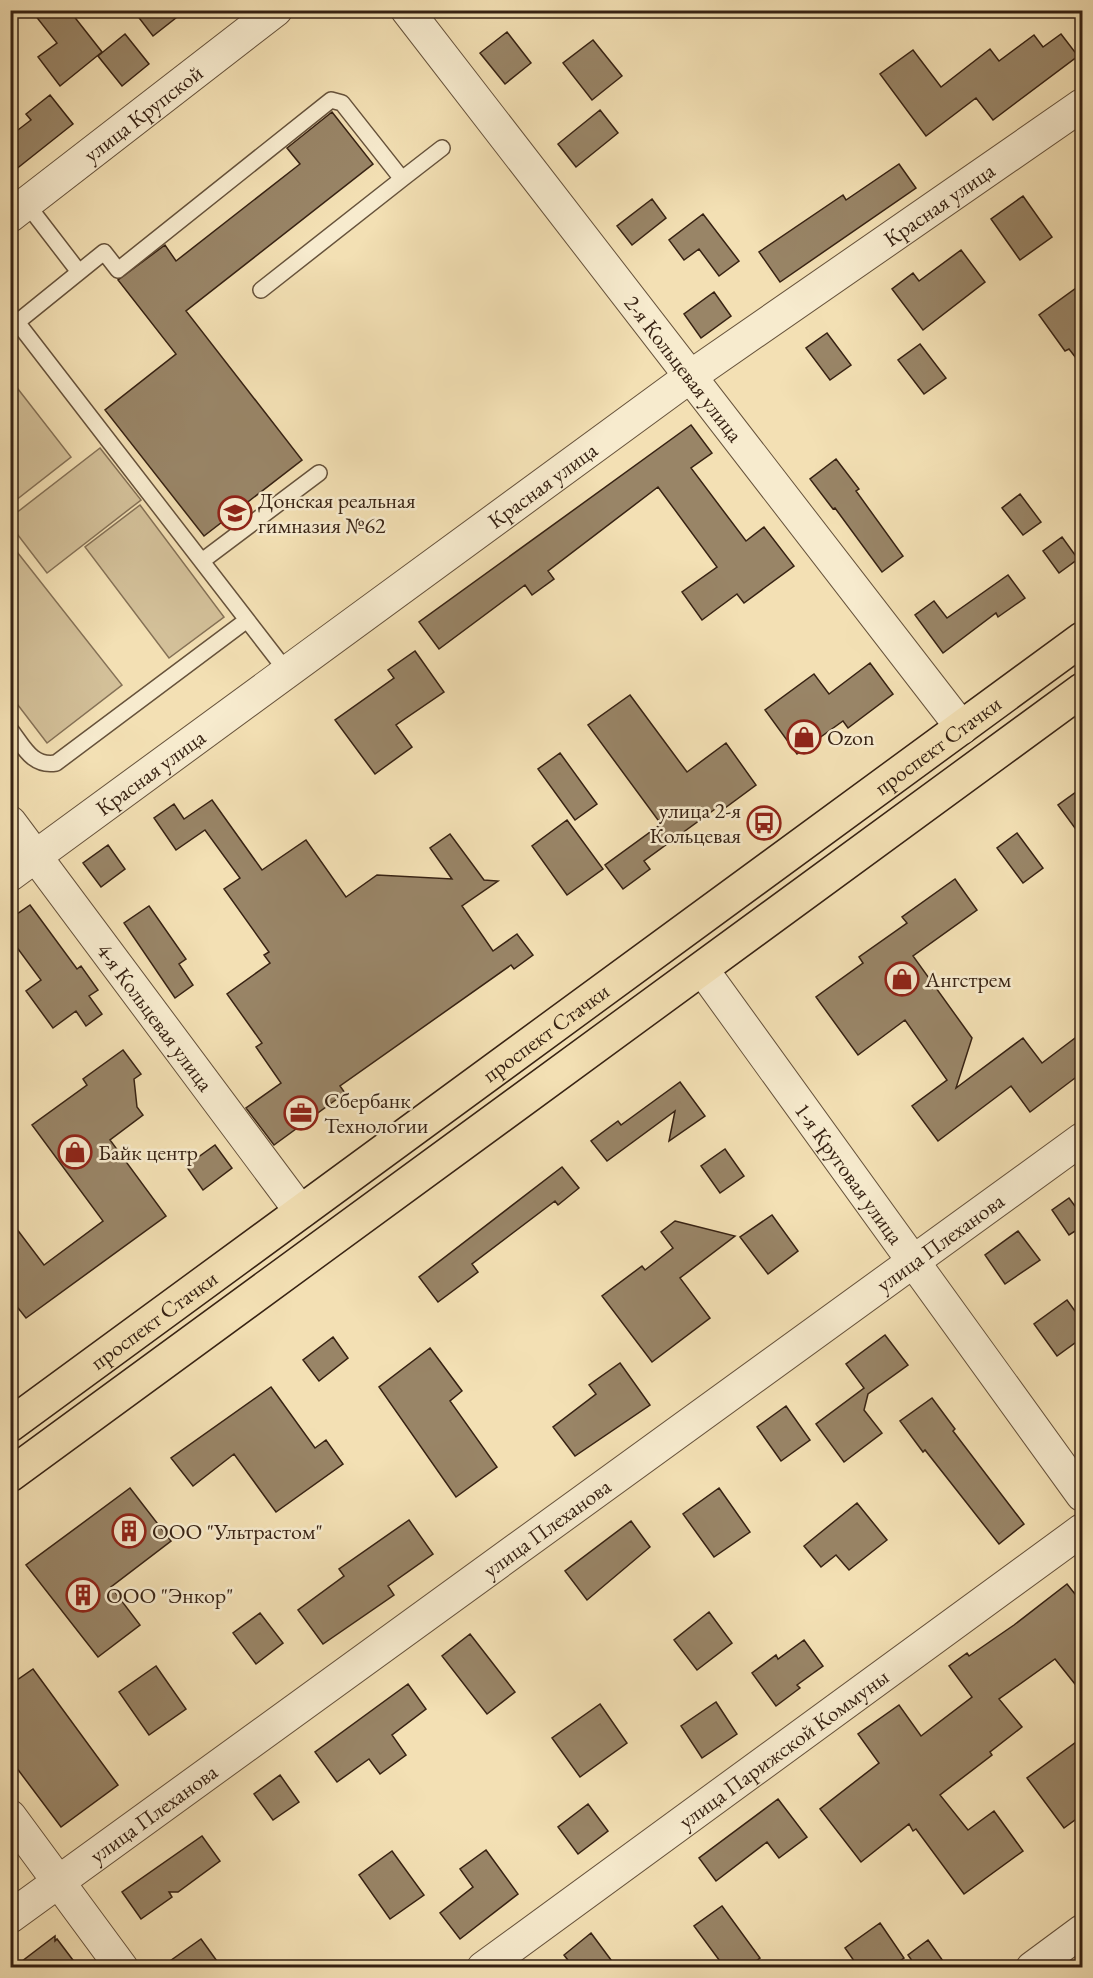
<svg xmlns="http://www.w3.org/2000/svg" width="1093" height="1978" font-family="'EB Garamond',serif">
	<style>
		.green { fill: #d3c099; stroke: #857156; stroke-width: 1.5 }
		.building { fill: #998567; stroke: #372213; stroke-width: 1.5 }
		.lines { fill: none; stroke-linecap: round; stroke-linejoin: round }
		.service-casing { stroke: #66523b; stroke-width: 18 }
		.minor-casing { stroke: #66523b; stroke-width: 34 }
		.primary-casing { stroke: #372213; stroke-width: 36 }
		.service { stroke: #f7ebce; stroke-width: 15 }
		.minor { stroke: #f7ebce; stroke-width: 32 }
		.primary { stroke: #f3e0b4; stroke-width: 33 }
		.labels { text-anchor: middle; stroke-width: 5; stroke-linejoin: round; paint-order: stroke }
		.street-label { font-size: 22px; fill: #372213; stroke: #f7ebce }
		.poi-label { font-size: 22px; fill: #372213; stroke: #f7ebce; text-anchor: start }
	</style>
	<rect width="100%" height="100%" fill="#f3e0b4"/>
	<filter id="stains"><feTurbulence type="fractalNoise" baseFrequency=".00333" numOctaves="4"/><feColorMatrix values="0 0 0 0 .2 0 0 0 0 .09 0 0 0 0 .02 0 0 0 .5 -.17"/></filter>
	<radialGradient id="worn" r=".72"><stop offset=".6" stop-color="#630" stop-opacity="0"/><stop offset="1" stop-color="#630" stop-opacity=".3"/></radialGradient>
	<path class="green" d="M11,380L71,457L11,504Z
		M100,448L141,500L47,573L11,526V517Z
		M140,505L224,617L169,658L85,547Z
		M10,543L122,685L47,743L11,696Z"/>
	<path class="building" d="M31,10H69L102,52L60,86L38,57L57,43Z
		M133,10H186L153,36Z
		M507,32L531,63L505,84L480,53Z
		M125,34L149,64L122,86L98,56Z
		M1061,34L1078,56L993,120L976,98L926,136L880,74L913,50L941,87L990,49L999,61L1034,35L1043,47Z
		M593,40L622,76L592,100L563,63Z
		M50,95L73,124L10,174V136L31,120L26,114Z
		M600,110L618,133L576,167L558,144Z
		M332,112L373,164L186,311L302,460L204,536L105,410L176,354L118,280L165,245L176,261L300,164L287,148Z
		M899,164L916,188L780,282L759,252L843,195L846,200Z
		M1023,196L1052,237L1020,260L991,219Z
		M652,199L666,218L632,245L617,226Z
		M703,214L739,261L719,276L699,249L684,260L669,240Z
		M961,250L985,282L923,330L892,289L913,273L919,281Z
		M1083,283V367L1069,349L1065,351L1039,315Z
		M714,292L731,316L701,338L684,314Z
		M827,333L851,365L830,380L806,348Z
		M920,344L946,378L924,394L898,360Z
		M691,425L712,453L691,468L746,541L764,527L794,566L744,603L737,594L702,620L682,592L717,567L658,487L548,571L554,579L532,595L525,585L439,649L419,622Z
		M836,459L859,489L856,491L903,556L882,572L835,508L833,509L810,479Z
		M1020,494L1041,522L1023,535L1002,508Z
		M1062,537L1078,559L1059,573L1043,551Z
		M1008,575L1025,598L998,617L996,613L943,653L915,615L934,601L947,618Z
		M415,651L444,692L396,725L412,747L375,774L335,720L394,678L388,670Z
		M870,663L893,694L848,728L843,721L797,754L765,710L814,674L829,694Z
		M630,695L687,772L726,743L756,785L725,808L722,804L644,861L650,869L623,889L605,865L661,824L588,725Z
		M560,753L597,804L575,820L538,769Z
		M1083,787V839L1058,805Z
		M212,800L262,870L306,840L346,897L377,875L452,879L430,848L450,834L484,880L498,881L462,906L493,951L517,934L533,955L514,969L511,965L340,1086L345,1093L274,1145L246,1108L281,1083L256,1047L262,1043L227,994L270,963L264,955L269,952L224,889L240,878L205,830L176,850L154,818L174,804L184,819Z
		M567,820L603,869L567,895L532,846Z
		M1017,833L1043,868L1023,883L997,848Z
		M108,845L125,869L101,887L83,863Z
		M955,879L977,910L913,956L972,1038L956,1088L1023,1038L1042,1063L1083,1032V1072L1030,1112L1011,1086L938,1141L912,1106L947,1080L905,1020L858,1055L816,997L863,963L859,957L907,923L902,917Z
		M30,905L77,969L81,966L98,990L89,996L102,1014L86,1026L76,1011L53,1028L26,991L41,980L10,938V919Z
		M149,906L186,959L179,964L193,985L175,998L124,923Z
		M123,1050L141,1074L134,1079L137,1107L143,1115L110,1140L166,1216L26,1318L10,1298V1220L44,1265L103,1221L32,1125L87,1085L83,1079Z
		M680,1082L705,1116L669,1141L675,1111L607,1161L591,1141L618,1121L621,1125Z
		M215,1145L232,1168L203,1190L186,1166Z
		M725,1149L744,1176L720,1193L701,1166Z
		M562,1167L579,1188L558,1205L555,1201L472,1264L478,1272L438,1302L419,1277Z
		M1069,1198L1083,1217V1226L1069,1235L1052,1210Z
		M772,1215L798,1251L768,1274L740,1237Z
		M675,1221L735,1236L680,1278L710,1318L652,1362L602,1296L642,1266L645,1270L673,1248L661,1232Z
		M1018,1231L1040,1260L1005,1284L985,1255Z
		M1067,1300L1083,1322V1337L1057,1356L1034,1324Z
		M885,1335L908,1365L868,1394L864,1410L882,1433L844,1462L816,1424L864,1388L846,1364Z
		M333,1337L348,1358L319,1381L303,1360Z
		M430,1348L462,1391L450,1401L497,1467L456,1497L379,1387Z
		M620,1363L650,1405L575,1456L553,1427L596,1394L589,1385Z
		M271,1387L315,1448L326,1440L343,1464L276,1512L234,1454L193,1486L171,1458Z
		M932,1398L955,1429L953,1431L1024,1524L999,1544L925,1450L923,1452L900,1421Z
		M786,1406L810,1440L781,1461L757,1427Z
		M130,1488L171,1541L111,1587L140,1625L98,1657L26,1565Z
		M719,1488L750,1532L714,1557L683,1514Z
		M857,1503L887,1540L849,1570L836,1555L821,1567L804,1546Z
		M409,1520L433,1554L388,1586L394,1595L323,1644L298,1610L344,1576L339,1569Z
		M631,1521L650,1547L587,1600L565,1571Z
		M1067,1584L1083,1604V1694L1055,1659L999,1699L1022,1727L990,1752L992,1755L940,1795L968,1830L994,1811L1023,1851L964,1894L916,1829L913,1831L909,1824L861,1862L820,1809L879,1763L858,1734L899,1705L921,1736L972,1697L949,1666L967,1653L969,1656L1014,1625Z
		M709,1612L732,1643L697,1670L674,1640Z
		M260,1613L283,1643L256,1664L233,1633Z
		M470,1634L515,1692L487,1714L442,1656Z
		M804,1640L823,1666L797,1685L800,1688L776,1706L752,1673L776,1655L778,1659Z
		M156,1666L186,1709L149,1735L119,1692Z
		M33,1669L118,1785L61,1827L10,1759V1685Z
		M408,1684L426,1709L392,1735L406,1755L380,1774L369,1759L337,1782L315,1752Z
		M716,1702L737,1734L702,1758L681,1726Z
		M600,1704L627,1743L580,1777L552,1738Z
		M1083,1737V1814L1064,1828L1027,1778Z
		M280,1775L299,1802L273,1820L254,1794Z
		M778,1799L807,1837L779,1858L767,1842L716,1881L699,1858Z
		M588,1804L608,1831L578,1854L558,1827Z
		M202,1836L220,1861L178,1892H169L172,1897L141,1919L122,1892Z
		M486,1850L518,1894L460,1939L440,1913L473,1887L460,1869Z
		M392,1851L424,1895L390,1919L359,1875Z
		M722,1906L760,1958L747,1968H725L694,1926Z
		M880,1923L904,1958L890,1968H859L845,1948Z
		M591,1933L617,1968H574L564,1955Z
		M55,1936V1941L57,1939L79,1968H13Z
		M201,1939L222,1968H160Z
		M928,1940L948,1968H917L908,1955Z"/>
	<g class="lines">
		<g class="service-casing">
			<path id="service" d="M26,203L79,272
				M261,290L402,179
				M17,322L288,673
				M10,328L104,252L118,270L331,100L342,103L402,179L442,148
				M202,561L319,473
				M10,729C24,747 32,767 56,763L247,620"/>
		</g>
		<g class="minor-casing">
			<g id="minor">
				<path id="s1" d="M407,10L962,728"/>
				<path id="s2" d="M10,216L276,10"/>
				<path id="s3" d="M10,822L301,1212"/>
				<path id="s4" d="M10,875L691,376L1082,105"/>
				<path id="s5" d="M702,969L1082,1495"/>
				<path d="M10,1816L122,1968"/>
				<path id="s6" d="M10,1917L1082,1139"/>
				<path id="s7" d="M483,1968L1082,1530"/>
				<path d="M1032,1968L1082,1931"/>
			</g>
		</g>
		<g class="primary-casing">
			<g id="primary">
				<path id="s8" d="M10,1425L1082,639"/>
				<path d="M10,1475L1082,690"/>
			</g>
		</g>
		<use href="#service" class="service"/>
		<use href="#minor" class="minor"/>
		<use href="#primary" class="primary"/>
	</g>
	<defs>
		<g id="school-ring" transform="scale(1.725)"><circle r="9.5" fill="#f7ebce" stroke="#8f2418" stroke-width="1.5"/><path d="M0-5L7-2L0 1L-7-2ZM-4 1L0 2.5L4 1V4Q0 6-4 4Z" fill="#8f2418"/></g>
		<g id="shop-ring" transform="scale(1.725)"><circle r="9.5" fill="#f7ebce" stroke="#8f2418" stroke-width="1.5"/><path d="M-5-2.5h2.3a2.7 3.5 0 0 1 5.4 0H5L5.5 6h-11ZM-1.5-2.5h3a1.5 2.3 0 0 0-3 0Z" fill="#8f2418"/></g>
		<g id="bus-ring" transform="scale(1.725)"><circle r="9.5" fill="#f7ebce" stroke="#8f2418" stroke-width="1.5"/><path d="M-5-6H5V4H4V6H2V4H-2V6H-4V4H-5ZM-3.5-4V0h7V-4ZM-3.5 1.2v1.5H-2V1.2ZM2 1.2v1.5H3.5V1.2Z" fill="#8f2418"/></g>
		<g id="office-ring" transform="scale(1.725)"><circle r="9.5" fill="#f7ebce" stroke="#8f2418" stroke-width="1.5"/><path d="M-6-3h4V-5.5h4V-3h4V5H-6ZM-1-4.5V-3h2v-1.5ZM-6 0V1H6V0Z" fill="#8f2418"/></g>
		<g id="building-ring" transform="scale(1.725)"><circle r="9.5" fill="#f7ebce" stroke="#8f2418" stroke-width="1.5"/><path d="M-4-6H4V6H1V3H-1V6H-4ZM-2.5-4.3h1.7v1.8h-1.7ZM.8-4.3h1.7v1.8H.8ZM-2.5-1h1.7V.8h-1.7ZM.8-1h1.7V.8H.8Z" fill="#8f2418"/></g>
	</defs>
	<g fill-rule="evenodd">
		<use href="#school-ring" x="235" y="513"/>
		<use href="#shop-ring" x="804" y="737"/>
		<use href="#bus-ring" x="764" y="823"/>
		<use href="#shop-ring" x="902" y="979"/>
		<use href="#office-ring" x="301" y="1113"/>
		<use href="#shop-ring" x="75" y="1152"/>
		<use href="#building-ring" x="129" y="1531"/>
		<use href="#building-ring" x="83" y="1595"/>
	</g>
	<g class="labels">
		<g class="street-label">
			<text dy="8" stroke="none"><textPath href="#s2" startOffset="168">улица Крупской</textPath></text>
			<text dy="8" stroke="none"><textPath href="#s4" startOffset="1146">Красная улица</textPath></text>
			<text dy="8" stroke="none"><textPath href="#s1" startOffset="453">2-я Кольцевая улица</textPath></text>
			<text dy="8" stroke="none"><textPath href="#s4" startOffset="660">Красная улица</textPath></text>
			<text dy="8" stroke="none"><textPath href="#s8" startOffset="1150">проспект Стачки</textPath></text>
			<text dy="8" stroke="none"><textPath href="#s4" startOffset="174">Красная улица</textPath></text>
			<text dy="8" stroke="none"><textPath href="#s3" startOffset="243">4-я Кольцевая улица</textPath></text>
			<text dy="8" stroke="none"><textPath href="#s8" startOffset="664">проспект Стачки</textPath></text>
			<text dy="8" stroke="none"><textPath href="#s5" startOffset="252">1-я Круговая улица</textPath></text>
			<text dy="8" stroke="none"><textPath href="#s6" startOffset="1149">улица Плеханова</textPath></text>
			<text dy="8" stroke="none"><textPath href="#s8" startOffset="178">проспект Стачки</textPath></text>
			<text dy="8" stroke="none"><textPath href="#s6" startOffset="663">улица Плеханова</textPath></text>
			<text dy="8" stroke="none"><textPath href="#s7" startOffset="372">улица Парижской Коммуны</textPath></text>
			<text dy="8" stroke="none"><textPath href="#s6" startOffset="177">улица Плеханова</textPath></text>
		</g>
		<g class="poi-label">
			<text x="258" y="508">Донская реальная<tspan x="258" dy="25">гимназия №62</tspan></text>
			<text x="827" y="745">Ozon</text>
			<text x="741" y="818" text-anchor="end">улица 2-я<tspan x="741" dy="25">Кольцевая</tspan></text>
			<text x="925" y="987">Ангстрем</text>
			<text x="324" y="1108">Сбербанк<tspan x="324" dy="25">Технологии</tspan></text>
			<text x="98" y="1160">Байк центр</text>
			<text x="152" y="1539">ООО "Ультрастом"</text>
			<text x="106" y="1603">ООО "Энкор"</text>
		</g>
	</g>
	<rect width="1093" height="1978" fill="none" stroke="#f3e0b4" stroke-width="36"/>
	<rect x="12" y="12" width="1069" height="1954" fill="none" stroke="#372213" stroke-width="3"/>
	<rect x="18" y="18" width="1057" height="1942" fill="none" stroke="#372213" stroke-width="1.5"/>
	<rect width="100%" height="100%" filter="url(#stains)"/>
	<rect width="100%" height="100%" fill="url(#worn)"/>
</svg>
